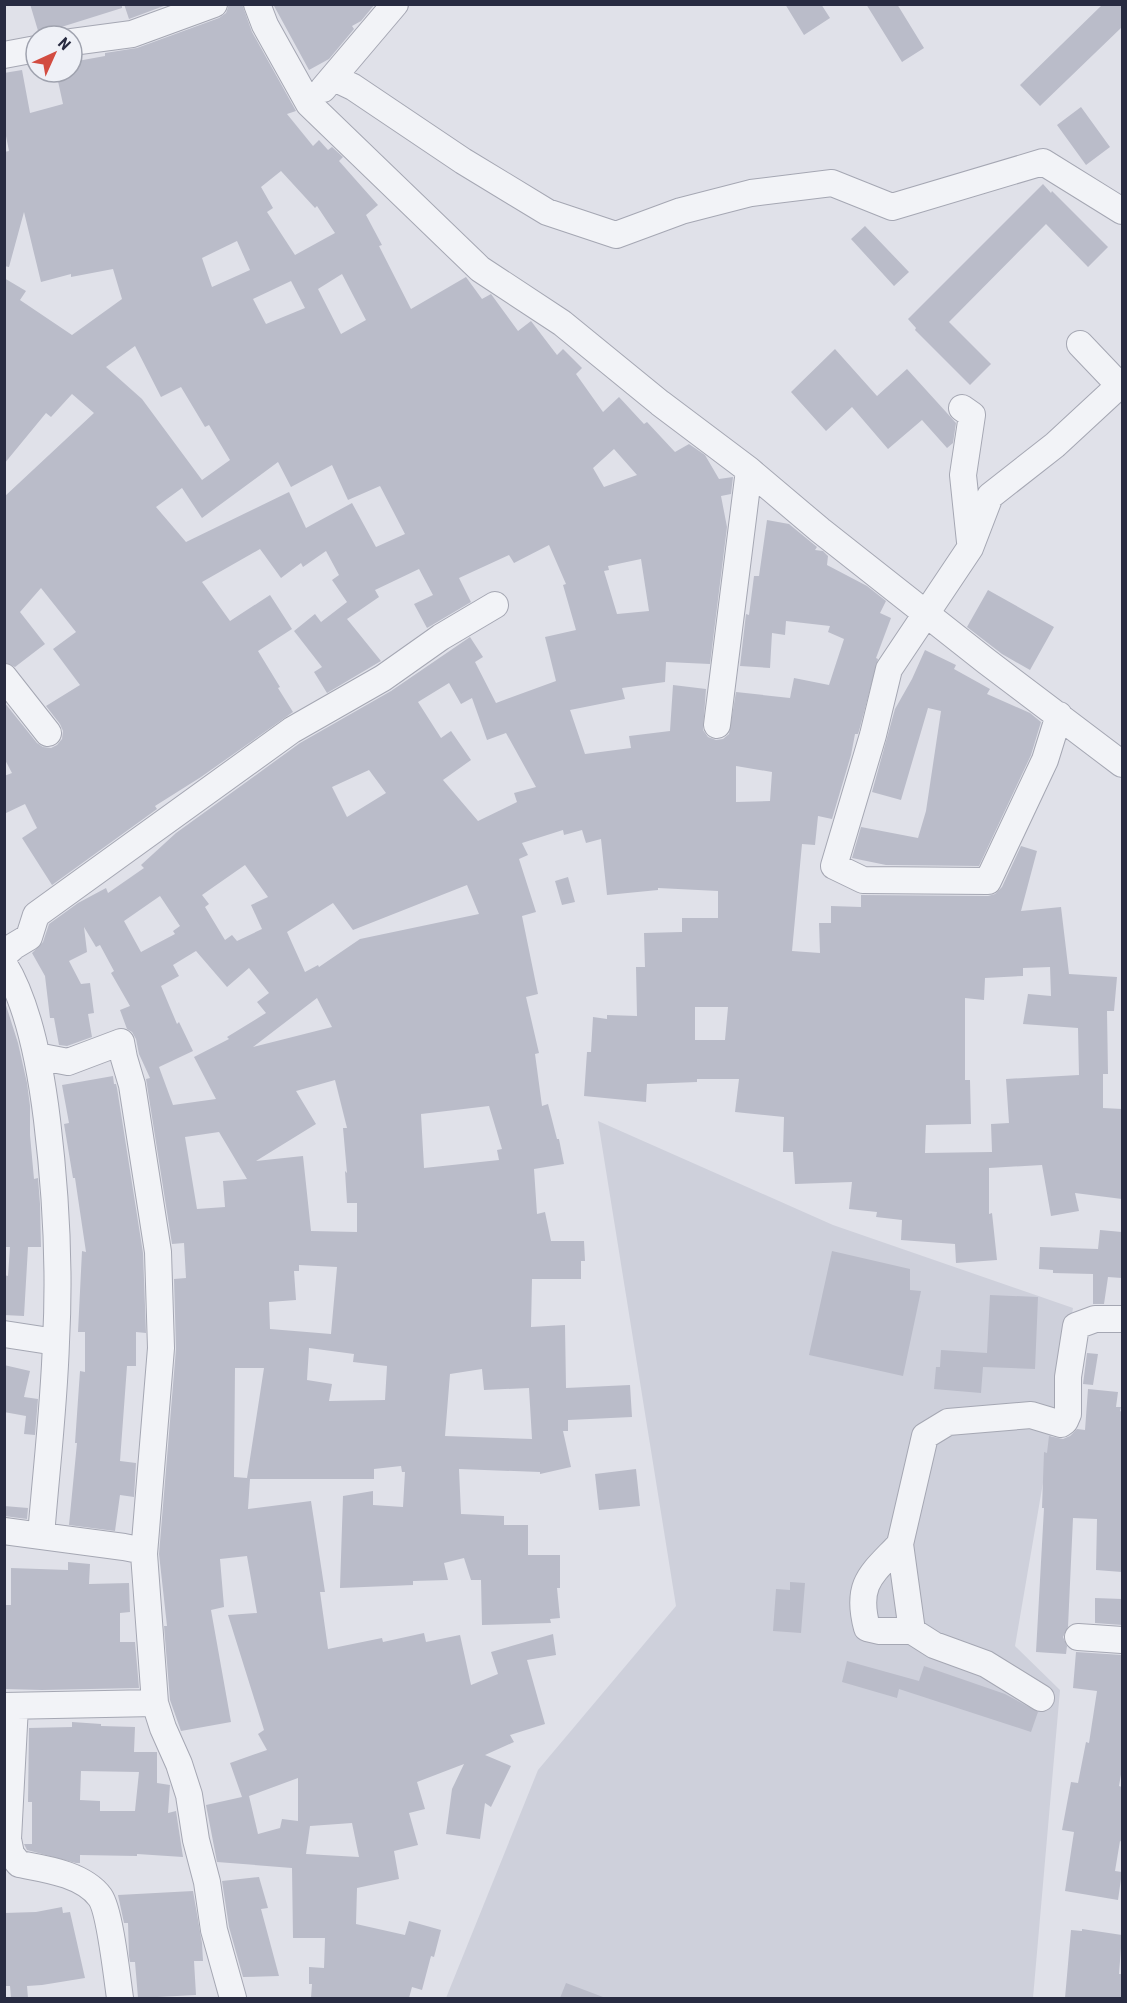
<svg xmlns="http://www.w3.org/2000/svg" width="1127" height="2003" font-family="'Roboto Condensed',sans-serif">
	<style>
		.built { fill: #ced0db }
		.building { fill: #babcc9; fill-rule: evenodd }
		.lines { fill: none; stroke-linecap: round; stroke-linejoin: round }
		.minor-casing { stroke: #a5a7b3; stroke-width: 28 }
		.minor { stroke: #f2f3f7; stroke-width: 26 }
	</style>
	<rect width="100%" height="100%" fill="#e0e1e9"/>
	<path class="built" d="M598,1121L833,1225L1073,1308L1015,1646L1060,1690L1033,1998H446L538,1770L676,1606Z"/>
	<path class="building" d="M30,4H122V8L39,34Z
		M124,4H169L129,19Z
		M229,4H242L252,32L296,111L287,114L313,146L319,140L328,150L332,147L343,157L339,161L378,205L366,215L382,245L379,246L411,309L466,277L482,299L491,294L518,331L531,321L557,355L563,349L582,368L576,374L603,412L619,397L644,424L647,422L675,452L689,444L705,455L719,479L733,477L731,494L721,496L727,527L710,664L666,662L665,682L622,688L625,699L570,710L585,754L631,748L629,736L670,731L673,685L706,689L703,730L708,737L716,740L723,739L729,734L736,692L790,698L794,678L829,685L844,639L828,632L830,626L786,621L785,635L772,633L770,668L740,666L746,614L749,615L754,576H759L767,520L789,524L817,547L815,550L823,551L828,556L827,565L867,586L886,601L880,613L891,618L876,658L878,659L859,731L858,734H855L851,755L832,819L818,816L815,845L802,844L792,951L820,953L819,923H831V906L861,907V895L988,896L995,894L1002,887L1021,846L1037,851L1021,911L1061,907L1069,974L1117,977L1114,1011H1107L1108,1074H1103V1108L1122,1109V1199L1075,1193L1079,1211L1051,1216L1042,1165L989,1168V1214L992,1213L997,1260L956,1263L955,1244L901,1240L902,1220L876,1217L877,1212L849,1209L852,1182L795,1184L793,1152H783L784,1117L735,1112L739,1079H697V1082L647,1084L646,1102L584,1096L587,1052H591L593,1017L607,1019V1015L637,1016L636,967H645L644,933L682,932V918H718V891L658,888V890L607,895L601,839L586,843L582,830L564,835L563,830L522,843L528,855L519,859L536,912L522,916L538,994L526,997L539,1053L535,1054L542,1106L548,1104L557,1139H559L564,1164L534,1169L537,1214L545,1212L551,1241H584L585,1261H581V1279H532L531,1327L565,1325L566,1388L630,1385L632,1417L568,1420V1431H563L571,1467L540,1474V1472L459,1469L461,1514L504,1516V1525H528V1555H560V1588H557L560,1618L550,1619L551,1623L482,1625L481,1580H471L464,1558L444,1563L448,1580L413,1581V1585L340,1588L343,1496L373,1491V1505L403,1507L405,1472H402L401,1466L374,1469V1479H250L248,1509L311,1501L325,1592H320L328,1649L382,1638L383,1642L424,1633L426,1642L460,1635L471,1685L498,1674L491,1652L553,1634L556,1655L527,1660L545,1724L510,1735L514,1742L485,1755L511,1766L491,1807L485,1803L480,1839L446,1834L452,1789L464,1764L417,1782L425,1809L409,1813L418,1845L394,1851L399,1879L357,1888L356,1924L405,1935L409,1921L441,1930L434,1957L431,1956L422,1990L412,1987L409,1998H311L312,1984H309V1967L324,1968L325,1938H293L292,1868L217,1862L206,1805L242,1797L230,1763L267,1750L258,1734L264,1730L228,1615L257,1613L247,1556L220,1559L224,1607L211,1610L231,1722L181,1731L170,1700L164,1626H167L159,1554L176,1349L174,1279L186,1278L184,1243L172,1244L146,1079L150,1078L139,1054L136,1039L132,1032L127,1029L120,1010L130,1006L111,973L114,971L100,945L96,947L84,927L87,952L69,961L81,984L90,983L94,1013L88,1014L92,1037L67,1046L59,1045L54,1018H50L45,976L32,953L43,942L49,924L78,903L106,888L108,893L144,868L141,865L176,833L300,743L391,691L470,637L483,657L475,662L496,703L556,681L545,637L576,630L563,585L566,584L549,545L514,563L509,555L459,578L471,602L427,628L414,604L433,595L419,569L375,590L379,597L347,619L381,661L327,693L314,672L322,667L294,631L315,614L321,622L347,602L332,580L339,575L326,551L303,567L301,563L281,578L260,549L202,582L230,621L270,595L292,629L258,651L280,687L278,688L293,712L201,777L155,806L157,809L52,885L22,838L37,828L25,804L4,814V776L12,773L4,758V702L37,743L43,747L51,748L57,745L62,739L63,731L60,724L46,706L80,685L53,649L76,632L41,588L20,612L45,644L15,667L4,662V497L94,413L72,394L51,417L46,413L4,464V278L26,291L20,300L72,335L122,299L113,269L71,277V274L41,282L24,212L9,267L4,266V152L9,151L4,126V73L22,70L30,113L63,104L56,72H72V62L105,56V53L137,48L219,18L226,13ZM281,171L315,208L317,206L335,233L295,255L267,212L273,208L261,187ZM237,241L250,270L212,287L202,258ZM342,274L366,320L341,334L318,289ZM291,281L305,308L266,324L253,299ZM135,346L161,397L181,387L205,427L209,425L230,460L202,480L142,399L106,367ZM614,449L637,475L604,487L593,468ZM278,462L291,487L332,465L348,500L380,486L405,534L376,547L352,503L306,528L289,492L186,542L156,507L182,488L202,518ZM641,559L649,611L617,614L604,571L609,570L608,566ZM449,683L461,704L472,698L487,740L506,733L536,787L514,793L517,802L478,821L443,780L471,760L451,731L441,738L418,702ZM736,766L772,772L770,801L736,802ZM369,770L386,793L347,817L332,787ZM245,865L268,897L251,905L262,929L237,941L232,935L225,940L205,907L209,904L202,895ZM467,885L479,914L360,939L319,967L318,965L305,972L287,932L333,903L353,930ZM160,896L180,926L173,931L175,934L141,952L124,921ZM196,951L227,987L249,968L269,993L257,1002L266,1013L227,1037L229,1039L194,1057L216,1099L173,1105L159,1067L193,1051L179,1022L177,1024L161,986L179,976L173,965ZM1050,967L1051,996L1028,994L1023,1024L1078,1028L1079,1075L1006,1079L1009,1123L991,1124L992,1152L925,1153L926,1125L971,1124L970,1080H965V998L984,1000L985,978L1023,976V968ZM317,998L332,1027L253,1047ZM695,1007H728L725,1040H695ZM335,1080L347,1128H343L347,1173L345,1171L347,1203H357V1232L311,1231L303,1156L256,1161L316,1124L296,1091ZM489,1106L502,1149L497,1150L499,1160L424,1168L421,1114ZM219,1132L247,1179L223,1181L225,1207L197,1209L185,1137ZM299,1265L337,1267L331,1334L270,1329L269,1302L296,1300L294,1271H299ZM309,1348L354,1354L353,1362L387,1366L385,1400L329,1401L332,1384L307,1380ZM235,1368H264L247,1478L234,1477ZM482,1369L484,1390L529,1388L532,1439L445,1436L450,1374ZM298,1778V1821L282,1819L280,1828L258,1834L249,1796ZM352,1823L359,1857L306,1854L310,1826Z
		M273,4H375L361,21L352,26L354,29L329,59L309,70Z
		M785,4H821L830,18L804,35Z
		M866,4H897L924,48L902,62Z
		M1103,4H1122V27L1040,106L1020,85Z
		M1081,107L1110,147L1086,165L1057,125Z
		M1043,184L1051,193L1052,191L1108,247L1088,267L1046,224L949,322L991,364L970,385L915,330L916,328L908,319Z
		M865,226L909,272L894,286L851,239Z
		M835,349L877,396L907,369L956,423L953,443L947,448L922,420L888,449L852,407L826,431L791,392Z
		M988,590L1054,627L1030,670L1002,654L967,627Z
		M925,650L956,665L954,669L990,689L987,694L1030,713L1041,722L1031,755L979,866L886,865L852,858L861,827L918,838L926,811L941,711L928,708L901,800L872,792L895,709L912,679Z
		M568,877L575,902L562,905L555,881Z
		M4,999L18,1043L27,1083L30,1106V1135L34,1179L38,1178L40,1204L41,1247H28L24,1316L4,1315V1275L8,1276L10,1247H4Z
		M113,1076L114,1084H116L117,1088L143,1253L146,1333L136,1332V1366H127L120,1461L136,1463L134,1497L120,1495L115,1531L69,1525L77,1443H75L80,1371L85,1372V1332H78L82,1251L86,1252L75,1178H73L64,1124L69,1123L62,1085Z
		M1100,1230L1122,1232V1278L1108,1277L1104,1304H1093V1274L1053,1273V1270L1039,1269L1040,1247L1098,1249Z
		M832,1251L910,1269V1290L921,1291L903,1376L809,1355Z
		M990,1295L1038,1297L1035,1369L983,1367L981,1393L934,1389L936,1367H940L941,1350L987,1353Z
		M1087,1353L1098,1354L1093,1385L1083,1384Z
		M4,1365L30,1371L24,1397L38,1399L35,1435L24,1434L26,1416L4,1412Z
		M1088,1389L1118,1392L1116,1407H1121L1120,1411L1122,1412V1572L1096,1570L1097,1519L1073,1518L1068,1627L1063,1637L1067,1646L1066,1654L1036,1652L1044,1508H1042L1044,1452L1047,1453L1049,1436L1063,1439L1070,1436L1077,1429L1085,1430Z
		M636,1469L640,1506L599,1510L595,1474Z
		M4,1506L28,1508L27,1519L4,1516Z
		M68,1562L90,1564L89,1584L129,1583L130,1612L120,1613V1642H135L139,1688L42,1690L4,1689L5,1605H11V1568L68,1570Z
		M790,1582L805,1583L801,1633L773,1631L776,1589L790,1590Z
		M1095,1598L1122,1599V1625L1095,1623Z
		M1076,1652L1122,1655V1769L1119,1786L1122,1787V1842L1120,1841L1115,1871L1122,1872L1118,1900L1065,1891L1074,1832L1062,1830L1071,1782L1078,1783L1086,1742L1089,1743L1097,1691L1073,1688Z
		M847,1661L919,1681L924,1666L1005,1694L1038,1712L1031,1732L899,1689L897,1698L842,1682Z
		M72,1722L101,1724V1726L135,1727L134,1752H157V1783L170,1785L168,1813L176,1811L183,1857L137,1854V1856L80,1855V1863H76L27,1850L24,1844H32V1802H28L29,1728L72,1727ZM81,1771L139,1772L135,1811H100V1801L80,1800Z
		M259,1877L268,1908L261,1909L279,1976L243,1977L229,1927L222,1881Z
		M193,1891L202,1943L203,1961H194L196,1995L138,1998L135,1962H130L129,1956L128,1923H124L118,1895Z
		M62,1907L63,1913L70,1912L85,1978L42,1985L27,1986L28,1998H11L10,1986H6L4,1913L36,1912Z
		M1082,1929L1122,1935L1119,1974H1122V1998H1065L1071,1930L1082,1931Z
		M566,1983L603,1997V1998H560Z"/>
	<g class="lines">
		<g class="minor-casing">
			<path id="minor" d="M257,4L265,25L309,104L480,269L562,323L660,403L749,470L820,530L986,661L1122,764
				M72,42L132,34L214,4
				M4,55L36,49
				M334,78L353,87L463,161L547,212L616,235L681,211L751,193L832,183L892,207L1043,162L1122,211
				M323,89L395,4
				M1080,344L1122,388
				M962,408L972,415L963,475L970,542
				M4,677L48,733
				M1059,715L1045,760L988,881L863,880L834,866L873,735L889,669L970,548L990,496L1055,445L1122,383
				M717,725L749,470
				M4,955L14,946L29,937L36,915L292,730L383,678L441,637L495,605
				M4,964C30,1006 41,1071 47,1120C56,1194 60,1268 56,1342C54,1407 46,1472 41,1536
				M37,1056L68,1062L121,1042L124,1058L132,1085L158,1252L161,1348L144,1554L155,1703L163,1728L179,1764L189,1795L196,1840L207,1882L214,1930L233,1998
				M4,1334L56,1342
				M4,1531L124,1547L139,1550L144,1554
				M900,1544C872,1574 855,1583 867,1628L880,1631H912
				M1078,1637L1122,1640
				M1041,1698L986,1664L934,1645L912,1631L900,1544L925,1436L948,1422L1031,1415L1061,1424L1065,1421L1068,1414V1377L1076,1326L1095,1319H1122
				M4,1706L155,1703
				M15,1706L8,1839L11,1854L19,1864C45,1869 83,1874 100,1897C110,1911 117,1978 120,1998"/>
		</g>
		<use href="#minor" class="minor"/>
	</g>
	<rect width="1127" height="2003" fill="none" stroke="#282b41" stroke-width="12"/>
	<g transform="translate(54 54) rotate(45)"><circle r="28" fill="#eff1f7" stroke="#9fa2ae" stroke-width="1.5"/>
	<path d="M0-4.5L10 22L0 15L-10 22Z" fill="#d24c41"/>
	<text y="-9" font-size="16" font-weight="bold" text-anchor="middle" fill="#282b41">N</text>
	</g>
</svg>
